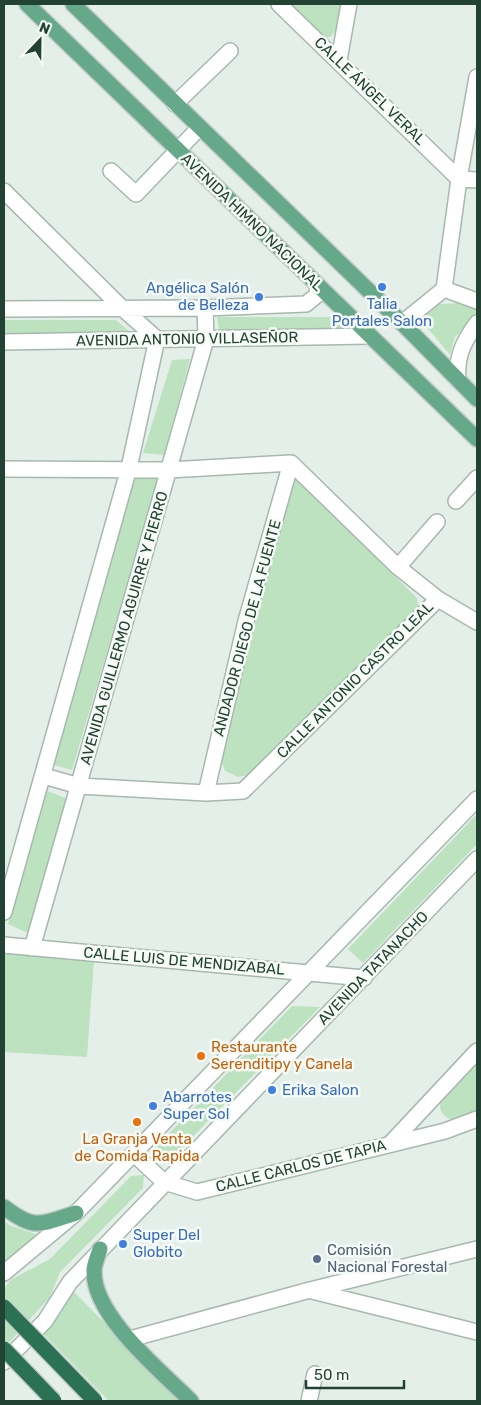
<svg xmlns="http://www.w3.org/2000/svg" width="481" height="1405" font-family="Rubik,sans-serif">
	<style>
		.green { fill: #bce2bf }
		.lines { fill: none; stroke-linecap: round; stroke-linejoin: round }
		.minor-casing { stroke: #a7b8af; stroke-width: 18 }
		.major-casing { stroke: #c1cac6; stroke-width: 18 }
		.minor { stroke: #fff; stroke-width: 15 }
		.major { stroke: #66a88a; stroke-width: 15 }
		.highway-bridge-casing { stroke: #c1cac6; stroke-width: 18; stroke-linecap: butt }
		.highway-bridge { stroke: #2b7255; stroke-width: 15 }
		.shop-dot { fill: #3f7fe0; stroke: #f6fbf8; stroke-width: 2 }
		.food-dot { fill: #e8710a; stroke: #f6fbf8; stroke-width: 2 }
		.service-dot { fill: #5c6f8a; stroke: #f6fbf8; stroke-width: 2 }
		.labels { text-anchor: middle; stroke-width: 5; stroke-linejoin: round; paint-order: stroke }
		.street-label { font-size: 15px; fill: #224333; stroke: #f6fbf8 }
		.shop-label { font-size: 15px; fill: #366cbe; stroke: #f6fbf8; text-anchor: start }
		.food-label { font-size: 15px; fill: #c56008; stroke: #f6fbf8; text-anchor: start }
		.service-label { font-size: 15px; fill: #4e5e75; stroke: #f6fbf8; text-anchor: start }
	</style>
	<rect width="100%" height="100%" fill="#e5efe9"/>
	<path class="green" d="M290,4H341C339,16 340,33 327,38L323,35Z
		M466,303L477,308V316L455,337L450,355L426,326L427,314L440,304Z
		M217,317H332L350,335L220,337Z
		M4,320H116L136,337H4Z
		M190,359L164,455L143,453L172,360Z
		M133,476L159,477L72,770L54,765Z
		M295,477L417,598L418,605L415,612L253,774L238,777L225,771L219,754Z
		M47,791L68,799L28,933L8,924Z
		M477,814V844L363,963L348,949Z
		M4,952L94,960L87,1057L4,1052Z
		M292,1006L320,1007L167,1163L153,1150Z
		M477,1057V1112L455,1121C452,1119 446,1118 444,1115C428,1100 467,1068 477,1057Z
		M144,1175L143,1188L60,1272L50,1297L4,1348V1288L12,1279L50,1259L131,1176Z
		M4,1220L9,1225L41,1236L4,1268Z
		M72,1290L182,1401H109L38,1328Z"/>
	<g class="lines">
		<g class="minor-casing">
			<path id="minor" d="M279,4L459,179L477,180
				M339,60L349,4
				M175,104L230,51
				M111,171L136,194L199,128
				M4,191L122,308L157,339L129,468L4,912
				M444,289L477,301
				M4,309L205,308L306,304L317,295L318,286
				M402,323L444,289L459,179L477,77
				M4,342L369,336
				M458,380C456,357 463,342 477,323
				M4,469L169,470L291,463L398,567L438,599L477,622
				M456,501L477,478
				M398,567L437,522
				M44,776L79,786L206,793L243,791L438,599
				M206,793L246,621L291,463
				M4,945L364,978
				M32,948L206,339L205,308
				M390,1144L477,1051
				M134,1154L164,1182L197,1192L445,1131L477,1119
				M4,1273L76,1213L477,799
				M312,1291L477,1332
				M130,1339L310,1290L477,1249
				M4,1362L45,1321L70,1282L477,859
				M309,1401L315,1374"/>
		</g>
		<g class="major-casing">
			<path id="major" d="M27,4L477,439
				M73,4L402,323L477,399
				M4,1207C35,1231 41,1224 76,1213
				M100,1249C98,1256 94,1264 94,1271C93,1316 161,1371 191,1401"/>
		</g>
		<use href="#minor" class="minor"/>
		<use href="#major" class="major"/>
		<g class="highway-bridge-casing">
			<path id="highway-bridge" d="M4,1307L95,1401
				M4,1349L54,1401"/>
		</g>
		<use href="#highway-bridge" class="highway-bridge"/>
	</g>
	<g class="shop-dot">
		<circle cx="382" cy="287" r="5"/>
		<circle cx="259" cy="297" r="5"/>
		<circle cx="272" cy="1090" r="5"/>
		<circle cx="153" cy="1106" r="5"/>
		<circle cx="123" cy="1244" r="5"/>
	</g>
	<g class="food-dot">
		<circle cx="201" cy="1056" r="5"/>
		<circle cx="137" cy="1122" r="5"/>
	</g>
	<circle class="service-dot" cx="317" cy="1259" r="5"/>
	<g class="labels">
		<g class="street-label">
			<text transform="translate(370 91) rotate(44)" y="5">CALLE ÁNGEL VERAL</text>
			<text transform="translate(252 222) rotate(44)" y="5">AVENIDA HIMNO NACIONAL</text>
			<text transform="translate(187 339) rotate(-1)" y="5">AVENIDA ANTONIO VILLASEÑOR</text>
			<text transform="translate(124 628) rotate(-74)" y="5">AVENIDA GUILLERMO AGUIRRE Y FIERRO</text>
			<text transform="translate(247 628) rotate(-75)" y="5">ANDADOR DIEGO DE LA FUENTE</text>
			<text transform="translate(355 680) rotate(-45)" y="5">CALLE ANTONIO CASTRO LEAL</text>
			<text transform="translate(184 961) rotate(5)" y="5">CALLE LUIS DE MENDIZABAL</text>
			<text transform="translate(373 968) rotate(-46)" y="5">AVENIDA TATANACHO</text>
			<text transform="translate(301 1166) rotate(-14)" y="5">CALLE CARLOS DE TAPIA</text>
		</g>
		<g class="shop-label">
			<text x="249" y="293" text-anchor="end">Angélica Salón<tspan x="249" dy="17">de Belleza</tspan></text>
			<text x="382" y="309" text-anchor="middle">Talia<tspan x="382" dy="17">Portales Salon</tspan></text>
			<text x="282" y="1095">Erika Salon</text>
			<text x="163" y="1102">Abarrotes<tspan x="163" dy="17">Super Sol</tspan></text>
			<text x="133" y="1240">Super Del<tspan x="133" dy="17">Globito</tspan></text>
		</g>
		<g class="food-label">
			<text x="211" y="1052">Restaurante<tspan x="211" dy="17">Serenditipy y Canela</tspan></text>
			<text x="137" y="1144" text-anchor="middle">La Granja Venta<tspan x="137" dy="17">de Comida Rapida</tspan></text>
		</g>
		<g class="service-label">
			<text x="327" y="1255">Comisión<tspan x="327" dy="17">Nacional Forestal</tspan></text>
		</g>
	</g>
	<rect width="481" height="1405" fill="none" stroke="#224333" stroke-width="10"/>
	<g transform="translate(40 40) rotate(22)" stroke="#f6fbf8" stroke-width="4" paint-order="stroke">
	<path d="M0-4L9 19L0 12L-9 19Z" fill="#224333"/>
	<text y="-8" font-size="14" font-weight="bold" text-anchor="middle" fill="#224333">N</text>
	</g>
	<path d="M306 1380v8h98v-8" fill="none" stroke="#224333" stroke-width="2.5"/>
	<text x="314" y="1380" font-size="15" fill="#224333" stroke="#f6fbf8" stroke-width="4" paint-order="stroke">50 m</text>
</svg>
